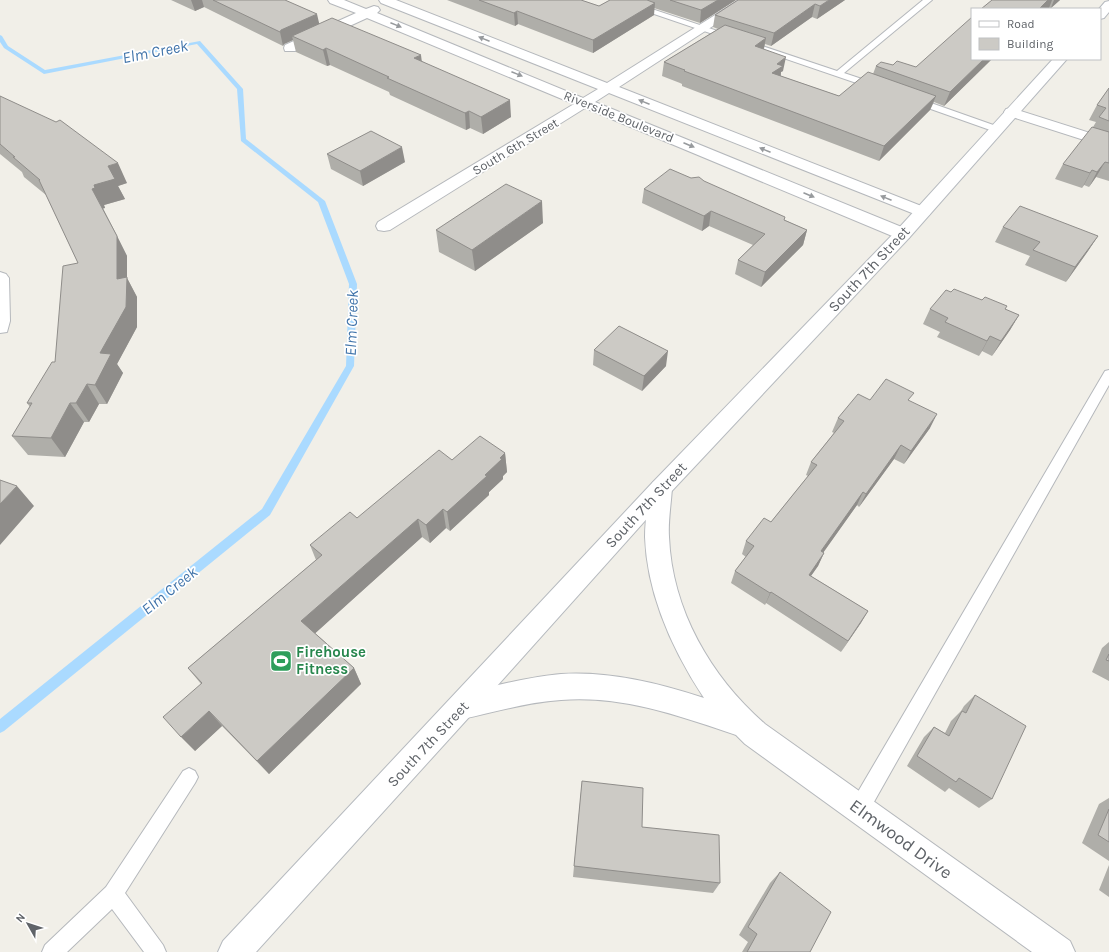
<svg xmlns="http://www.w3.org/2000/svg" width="1109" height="952" font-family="Karla,sans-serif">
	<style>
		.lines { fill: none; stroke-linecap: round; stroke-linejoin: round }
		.stream { fill: #aadaff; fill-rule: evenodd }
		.service-casing { stroke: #b5b8bc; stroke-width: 2 }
		.minor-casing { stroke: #b5b8bc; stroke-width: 2 }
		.secondary-casing { stroke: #b6babf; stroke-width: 2 }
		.service { fill: #fff; fill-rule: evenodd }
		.minor { fill: #fff; fill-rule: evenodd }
		.secondary { fill: #fff; fill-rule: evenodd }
		.wall { fill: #afaea9 }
		.shaded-wall { fill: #8f8d8a }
		.building { fill: #cccac5; stroke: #8f8d8a }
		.oneway { fill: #979a9d }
		.labels { text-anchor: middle; stroke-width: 3.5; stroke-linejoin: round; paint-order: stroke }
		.far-street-label { font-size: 13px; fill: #5f6368; stroke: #fff }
		.street-label { font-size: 15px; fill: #5f6368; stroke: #fff }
		.leisure-label { font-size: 15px; font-weight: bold; fill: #27864d; stroke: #fff; text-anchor: start }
		.water-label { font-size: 16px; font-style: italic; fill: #4174aa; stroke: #fff }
		.near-street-label { font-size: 18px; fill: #5f6368; stroke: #fff }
	</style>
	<rect width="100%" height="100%" fill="#f1efe8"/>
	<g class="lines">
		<path class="stream" d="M0,35L2,36L8,46L45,70L200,41L243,89L246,139L325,201L357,284L354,366L270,515L4,731L0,733V719L262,509L346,366L349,284L318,202L241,141L237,89L197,44L44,74L4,48L0,42Z"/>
		<g class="service-casing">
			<path id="service" d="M613,0H625L837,71L923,0H932L844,73L880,85L881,87L880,89L877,90Z
				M914,97L999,127L1001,129L996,132L993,131L911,102L910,100Z
				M1109,370V385L866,816L859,818L852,816L850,809L852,802L1105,371Z
				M189,768L195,771L198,777L195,783L125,893L163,945L166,952H144L112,909L67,952H42L45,945L106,887L183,771Z"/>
		</g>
		<g class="minor-casing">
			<path id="minor" d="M328,0H344L366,9L374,6L378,7L380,10L377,13L583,98L598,89L381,3L379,0H396L607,83L739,0H753L619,87L929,209L931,212L929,215L923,217L917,215L609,93L595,102L909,230L911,234L909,238L903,239L897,238L585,108L390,230L384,231L378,230L376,226L378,222L574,104L367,18L295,51H285L284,48L285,45L356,13L330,3Z
				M1011,108L1109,139V148L1006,115L1004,112L1006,109Z
				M0,272L6,274L9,278L10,321L7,332L0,333Z
				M661,479L669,482L672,488C671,504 668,521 669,537C672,610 711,677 765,724L1070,941L1075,952H1032L745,744L736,735C680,716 622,695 561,700C528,702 495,712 462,719L453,715L449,706L453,697L462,693C495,686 527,677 561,674C610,671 658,683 704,698C673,651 647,594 645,537C645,520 648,504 650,488L653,482Z"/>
		</g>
		<g class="secondary-casing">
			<path id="secondary" d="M1109,1V12L1104,18L1100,19V9H1099L1105,2Z
				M1053,59H1067L909,238L669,494L471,715L256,952H218L223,941L653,482L897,230Z"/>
		</g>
		<use href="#service" class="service"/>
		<use href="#minor" class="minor"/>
		<use href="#secondary" class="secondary"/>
	</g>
	<path class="wall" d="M171,0H285L320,24L422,61L511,117L483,134L470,128L466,130L390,95L389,92L330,65L327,66L296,52L293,40L284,44L283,46L204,7L195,11Z
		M447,0H581L599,6L610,0H736L700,23L654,8V15L593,53L518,24L515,26Z
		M845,0L817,19L812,17L771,46L765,44L764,49L783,71L781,72V76L839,96L873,74L876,66L893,65L916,67L972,59H992L944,106L934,102L930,110L879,161L682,86V84L680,83L662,76L664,62L718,29L713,27L715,15Z
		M992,0H1060L1051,8H1049L1047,9H981Z
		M1109,88V181L1096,177L1089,187L1084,185L1082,188L1055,179L1063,164L1093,127L1096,122L1089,120L1097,105Z
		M0,96L127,183L118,186L125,199L104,205L105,208H103L127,256V278L137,297V327L117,364L123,373L107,404H99L89,422H84L65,457L28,455L12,436L30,407L27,403L55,362L78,263L46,195L24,177L22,172L0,154Z
		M327,154L405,162L363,186L331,169Z
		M691,178L807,230L803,245L761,287L735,274L738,260L753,245L709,226L702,231L642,203L644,189Z
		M543,223L475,271L439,252L436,230Z
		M1003,227L1098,236L1088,251L1066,282L1025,265L1030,256L995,242Z
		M951,292L982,300L1019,315L1010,330L992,356L982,351L979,356L937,337L940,332L923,324L930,309Z
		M594,350L666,366L642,391L593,365Z
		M870,400L910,401L930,428L904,464L894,459L859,507L857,505L823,553H824L818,566L811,576L868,611L841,652L766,603L765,605L731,583L735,571L746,557L742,554L746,541L771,522L808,476L806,475L811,462L834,433L832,432L838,418Z
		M505,453L507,472L503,476V479L489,492V495L450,531L446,528L430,543L422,537L315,633L354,668L361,684L269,774L222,726L195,751L201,684L188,668L316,560L310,545L357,518L452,460Z
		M1109,642V681L1092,672L1102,648Z
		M975,695L992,799L979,808L949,788L945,792L907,766L924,737L934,727L945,733L951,721L961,711L964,706Z
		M582,781L642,827L720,883L713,893L573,877Z
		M1109,798V861L1082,843L1099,804Z
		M1109,865V897L1099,890Z
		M780,872L810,952H742L748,942L739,935L770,883Z"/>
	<path class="shaded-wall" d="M191,0H202L204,7L195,11Z
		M718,0H736L700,23L701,10Z
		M829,0H845L817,19L820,6Z
		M1048,0H1052L1049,8L1047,9H1039Z
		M1054,0H1060L1051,8Z
		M655,3L654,15L593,53V40Z
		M815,4L812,17L771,46L774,33Z
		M517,11L518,24L515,26L514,13Z
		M317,14L320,27L292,36L293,40L284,44L283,46L280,32L281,30Z
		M766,38L763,52L755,46Z
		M326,48L330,65L327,66L323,50Z
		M421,55L423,71L414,58Z
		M786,57L783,71L781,72L780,80L772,73L777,64Z
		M984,59H992L944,106L950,92Z
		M936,96L930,110L879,161L884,146Z
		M510,100L511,117L483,134L481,117Z
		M469,111L470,128L466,130L465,113Z
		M402,147L405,162L363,186L360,171Z
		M1105,162L1096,177L1089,187L1097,172Z
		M118,163L127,183L118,186L125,199L104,205L105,208L102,209L92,189L94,185L108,166Z
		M1092,170L1084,185L1082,188L1090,173Z
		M542,201L543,223L475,271L472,250Z
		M711,211L709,226L702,231L704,216Z
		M807,230L803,245L761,287L765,272Z
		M117,236L127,256V278L137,297V327L117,364L123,373L107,404L95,385L100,353L117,279Z
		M1098,236L1088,251L1066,282L1075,267Z
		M1019,315L1010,330L992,356L1001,341Z
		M990,336L982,351L979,356L987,341Z
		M668,351L666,366L642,391L644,376Z
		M87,384L99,404L89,422L76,403Z
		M70,403L84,422L65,457L51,438Z
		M937,414L930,428L904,464L911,451Z
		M901,445L894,459L859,507L866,494Z
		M505,453L507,472L503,476V479L489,492V495L450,531L447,512L485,475L500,458Z
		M17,486L34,506L0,545V504Z
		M863,492L857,505L815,564L821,551Z
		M443,509L446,528L430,543L426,525Z
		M418,519L422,537L310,638L301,621Z
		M824,553L818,566L803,587L809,575Z
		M771,592L766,603L765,605L770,593Z
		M868,611L861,623L841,652L848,641Z
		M354,668L361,684L269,774L257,761Z
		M209,711L222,726L195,751L181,737Z"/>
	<path class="building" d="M213,0H285L317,14L281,30L280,32Z
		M479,0H581L599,6L610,0H647L655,3L593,40L517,11L514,13Z
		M670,0H718L701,10Z
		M738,0H829L820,6L815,4L774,33L715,15Z
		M992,0H1048L1039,9H981Z
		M972,17V59H984L950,92L876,66L881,62L893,65L897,61L916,67Z
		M332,18L421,55L414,58L510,100L481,117L469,111L465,113L387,78L389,77L326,48L323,50L292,36Z
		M725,25L766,38L755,46L786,57L777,64L783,66L772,73L839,96L868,72L936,96L884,146L684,71L685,70L682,69L664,62Z
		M1109,88V121L1099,117L1106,108L1097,105Z
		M0,96L56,122L60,120L118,163L108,166L115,179L94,185L95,188L92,189L117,236V279L127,277L126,307L100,353L111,354L95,385L87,384L76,403H70L51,438L12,436L32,403H27L52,362H55L63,266L78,263L39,180H40L13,157H15L0,144Z
		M1092,127L1109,132V163L1105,162L1097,172L1092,170L1090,173L1063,164Z
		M371,131L402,147L360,171L327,154Z
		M670,169L691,178L699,177L704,181L785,217L784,220L807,230L765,272L738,260L765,234L711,211L704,216L644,189Z
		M506,184L542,201L472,250L436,230Z
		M1020,206L1098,236L1075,267L1033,250L1040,242L1003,227Z
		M954,289L982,300L985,297L1007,306L1005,309L1019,315L1001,341L990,336L987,341L945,322L948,318L930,309L946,290L951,292Z
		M619,326L668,351L644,376L594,350Z
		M886,379L914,393L908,400L937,414L911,451L901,445L866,494L863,492L821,551L824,553L809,575L868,611L848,641L771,592L770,593L735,571L754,546L746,541L764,518L771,522L817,465L811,462L844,421L838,418L858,394L870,400Z
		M480,436L505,453L500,458L502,459L485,475L487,476L447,512L443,509L426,525L418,519L301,621L354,668L257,761L209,711L181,737L163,717L202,683L188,668L322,555L310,545L350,512L357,518L439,450L452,460Z
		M0,480L17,486L0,504Z
		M1109,654V661L1106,660Z
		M975,695L1026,726L992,799L959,778L956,782L917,756L934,727L949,736L962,711L966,713Z
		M582,781L643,788L642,827L719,835L720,883L574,866Z
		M1109,809V842L1098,835Z
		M780,872L831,912L810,952H747L757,934L748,927Z"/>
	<defs><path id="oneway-solid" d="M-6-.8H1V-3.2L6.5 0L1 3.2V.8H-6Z"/></defs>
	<g class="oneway">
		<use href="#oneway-solid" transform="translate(396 25) rotate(22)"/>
		<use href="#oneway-solid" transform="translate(484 39) rotate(-158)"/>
		<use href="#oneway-solid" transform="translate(517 74) rotate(22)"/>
		<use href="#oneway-solid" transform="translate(644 102) rotate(-158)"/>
		<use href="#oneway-solid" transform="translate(689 145) rotate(23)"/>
		<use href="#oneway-solid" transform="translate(765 150) rotate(-158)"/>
		<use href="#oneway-solid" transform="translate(809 195) rotate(23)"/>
		<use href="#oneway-solid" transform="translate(886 198) rotate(-158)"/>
	</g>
	<defs>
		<g id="stadium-square" transform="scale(1.15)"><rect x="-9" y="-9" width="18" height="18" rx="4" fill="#2e9e5b" stroke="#fff"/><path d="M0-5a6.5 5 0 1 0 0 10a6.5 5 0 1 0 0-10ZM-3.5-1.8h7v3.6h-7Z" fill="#fff"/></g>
	</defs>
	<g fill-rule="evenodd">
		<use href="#stadium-square" x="281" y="661"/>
	</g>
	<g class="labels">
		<g class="far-street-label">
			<text transform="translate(619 116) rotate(22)" y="5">Riverside Boulevard</text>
			<text transform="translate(515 146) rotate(-31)" y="5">South 6th Street</text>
		</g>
		<g class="street-label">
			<text transform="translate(869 269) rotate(-47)" y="5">South 7th Street</text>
			<text transform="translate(646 505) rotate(-47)" y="5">South 7th Street</text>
			<text transform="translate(428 744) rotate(-47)" y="5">South 7th Street</text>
		</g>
		<g class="leisure-label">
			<text x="296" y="657">Firehouse<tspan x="296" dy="17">Fitness</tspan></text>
		</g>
		<g class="water-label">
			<text transform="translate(155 51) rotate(-11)" y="6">Elm Creek</text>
			<text transform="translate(351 323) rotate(-88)" y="6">Elm Creek</text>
			<text transform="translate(169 590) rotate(-39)" y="6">Elm Creek</text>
		</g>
		<g class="near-street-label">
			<text transform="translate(901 839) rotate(36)" y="6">Elmwood Drive</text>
		</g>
	</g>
	<rect x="971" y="8" width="130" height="52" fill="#ffffff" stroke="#bfc1c3"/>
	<rect x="979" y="21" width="20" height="6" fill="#ffffff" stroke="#bfc1c3"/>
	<text x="1007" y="28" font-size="12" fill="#5f6368">Road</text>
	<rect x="979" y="38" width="20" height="12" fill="#cccac5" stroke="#bfc1c3"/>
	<text x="1007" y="48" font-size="12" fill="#5f6368">Building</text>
	<g transform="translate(28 924) rotate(309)" stroke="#ffffff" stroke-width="3" paint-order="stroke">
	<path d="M0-3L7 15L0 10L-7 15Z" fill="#5f6368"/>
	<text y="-6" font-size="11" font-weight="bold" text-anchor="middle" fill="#5f6368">N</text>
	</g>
</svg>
